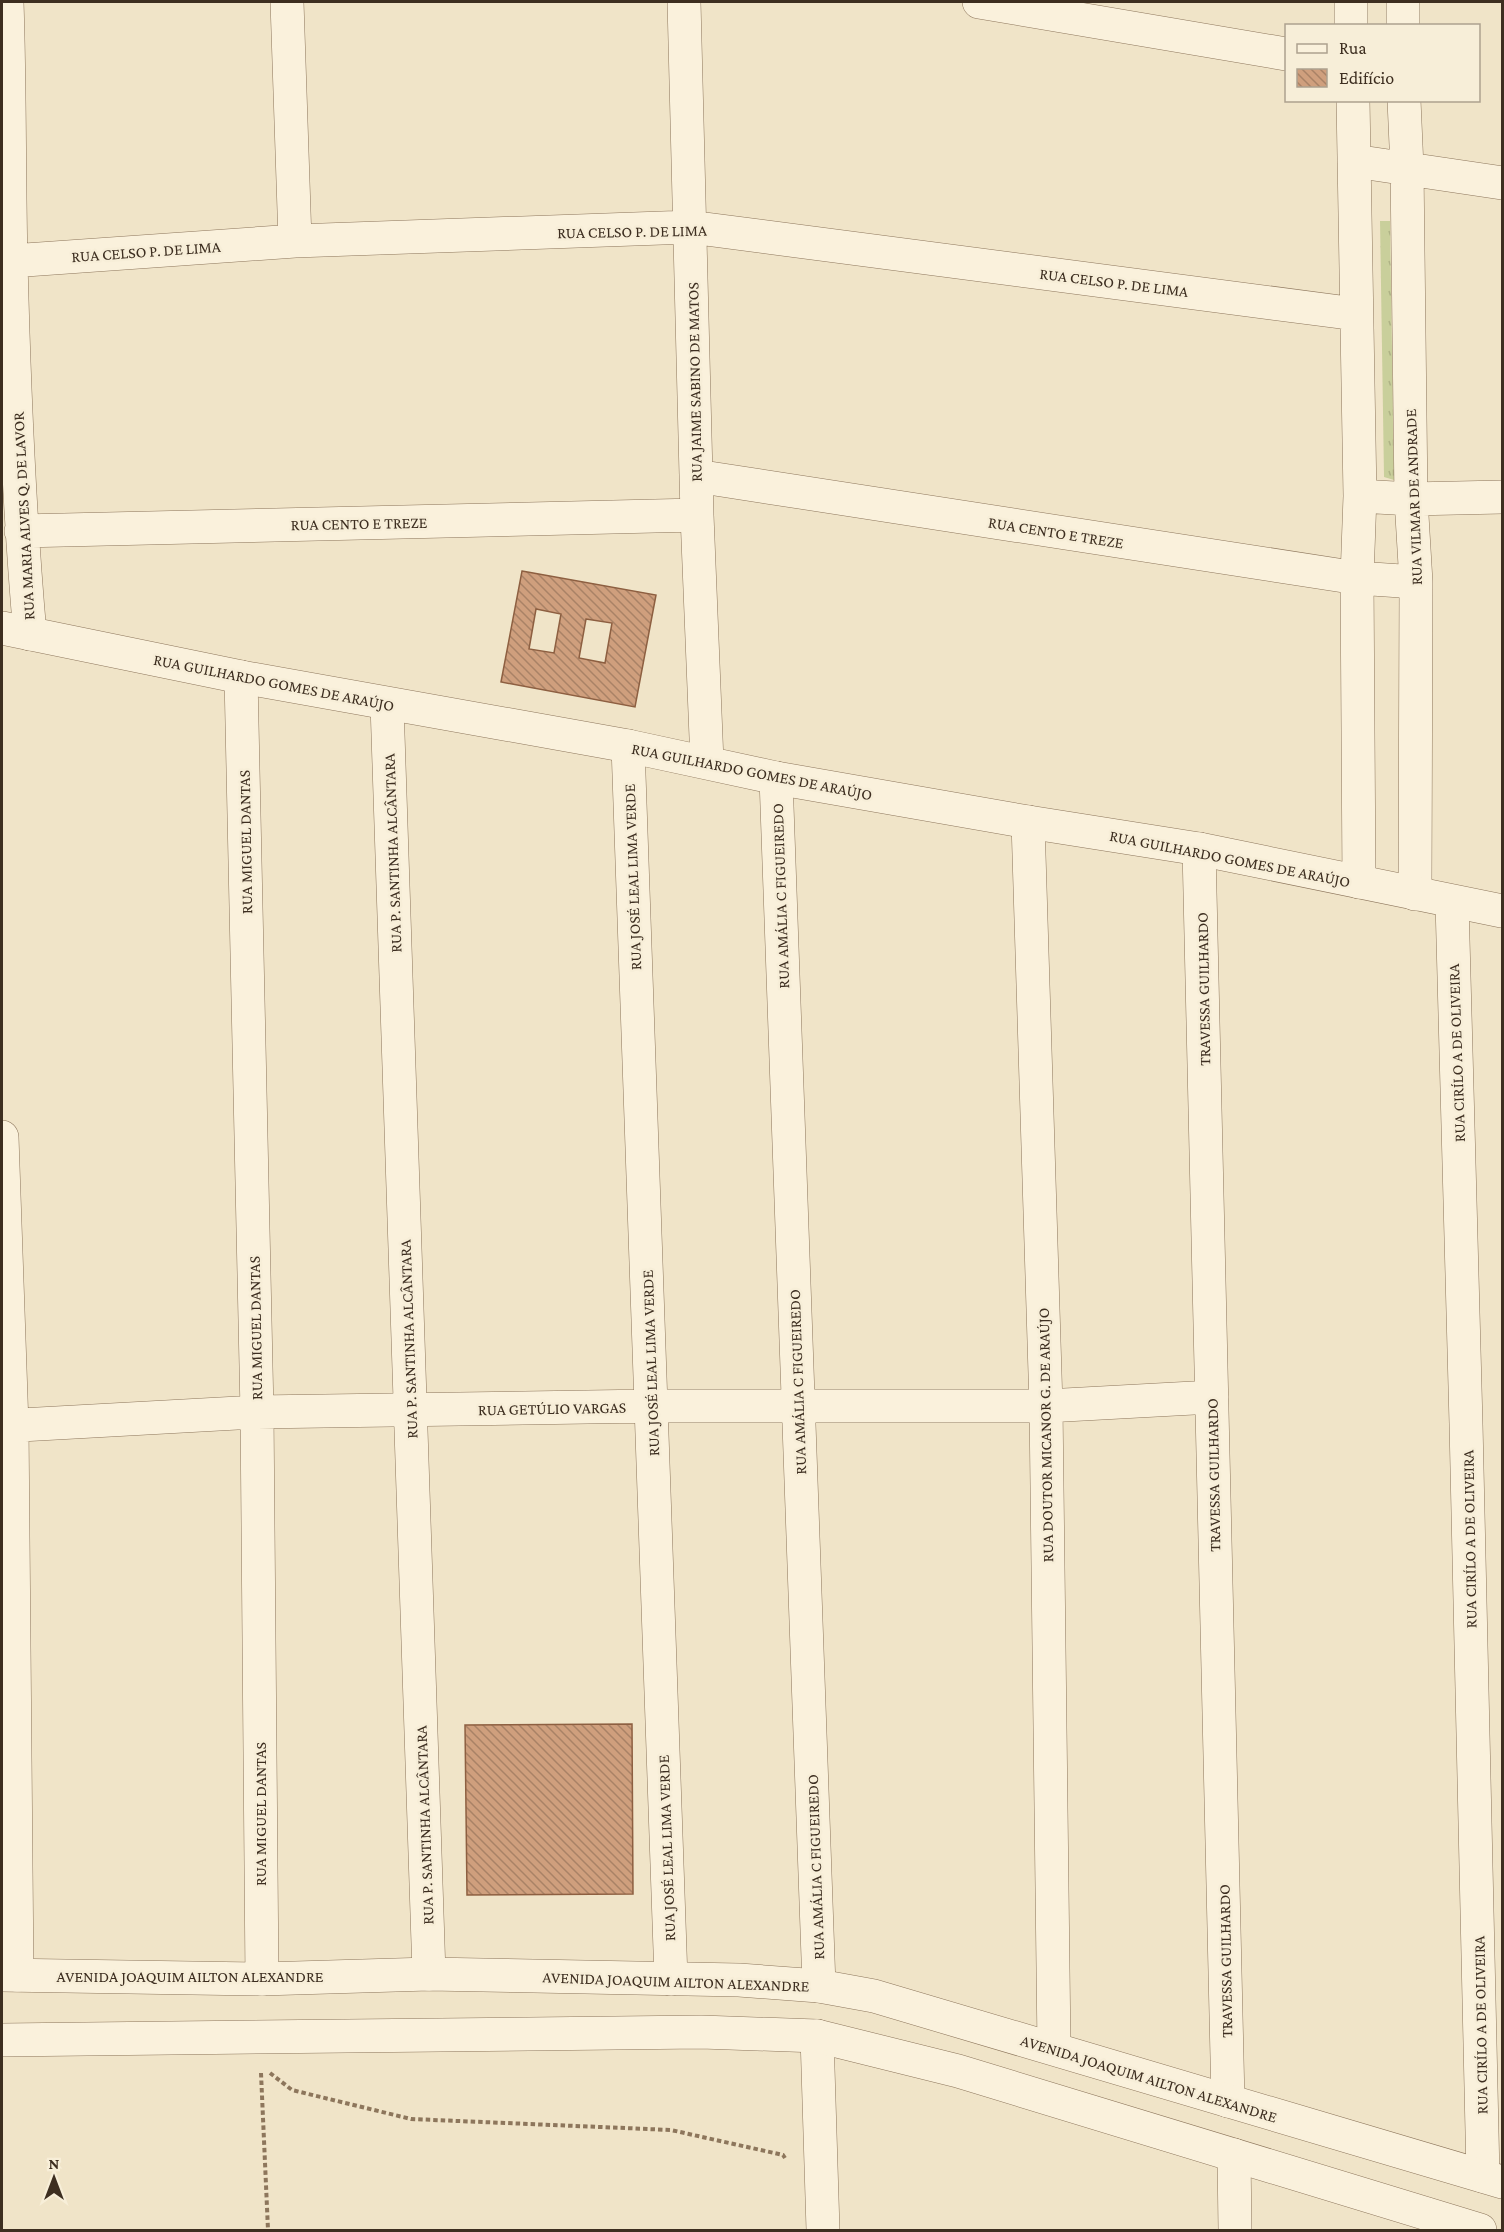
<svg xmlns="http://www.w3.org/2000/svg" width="1504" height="2232" font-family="'Crimson Pro',serif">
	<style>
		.park { fill: url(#park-tufts) }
		.building { fill: url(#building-back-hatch); stroke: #8d5f41; stroke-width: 1.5; fill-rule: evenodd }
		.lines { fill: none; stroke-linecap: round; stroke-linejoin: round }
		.minor-casing { stroke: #8d765c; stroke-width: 34 }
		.tertiary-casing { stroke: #8d765c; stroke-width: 34 }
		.path { stroke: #8d765c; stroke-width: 4; stroke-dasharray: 4.5 3; stroke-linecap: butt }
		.minor { stroke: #faf1dc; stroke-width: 33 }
		.tertiary { stroke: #faf1dc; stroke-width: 33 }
		.labels { text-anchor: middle; stroke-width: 5; stroke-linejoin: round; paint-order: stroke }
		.street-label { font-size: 16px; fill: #3d2e20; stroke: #f7eed8 }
	</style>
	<defs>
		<pattern id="park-tufts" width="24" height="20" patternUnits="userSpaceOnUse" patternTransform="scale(1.5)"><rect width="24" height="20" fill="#c9cf9b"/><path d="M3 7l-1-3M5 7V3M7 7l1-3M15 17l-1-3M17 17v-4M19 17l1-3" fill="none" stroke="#aeb285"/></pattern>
		<pattern id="building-back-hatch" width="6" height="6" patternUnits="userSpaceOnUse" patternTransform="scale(1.5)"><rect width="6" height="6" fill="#cf9f7d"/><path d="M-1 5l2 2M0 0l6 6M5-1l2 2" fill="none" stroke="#a98266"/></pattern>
	</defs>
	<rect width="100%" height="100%" fill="#f0e4c8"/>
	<path class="park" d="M1380,221H1390L1394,480L1384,477Z"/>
	<path class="building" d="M522,571L656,595L635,707L501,682ZM536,609L561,614L554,653L529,649ZM586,619L612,623L605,663L579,658Z
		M632,1724L633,1894L467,1895L465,1725Z"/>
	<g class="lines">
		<g class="minor-casing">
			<path id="minor" d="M7,2C10,88 9,175 11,261C14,386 19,510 30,634
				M287,2L295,241
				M684,2L697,515L707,762
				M979,2L1286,54
				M1351,2V26
				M1403,26V2
				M1353,100L1360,496L1357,578L1359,882
				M1404,100L1407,168L1411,499L1416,582L1415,894
				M1354,161L1502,183
				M11,261L295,241L690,227L1356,314
				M696,476L1357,578L1416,582
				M1360,496L1411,499L1502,497
				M21,531L697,515
				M241,677L257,1412L262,1979
				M387,704L429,1974
				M628,746L671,1979
				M776,778L819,1986
				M1028,822L1046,1406L1054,2048
				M1199,849L1228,2101
				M1452,902L1466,1424L1483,2176
				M2,1137L12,1426L17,1975
				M2,1426L257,1412L651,1406H1046L1212,1397
				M817,2036L823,2230
				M1234,2155L1235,2230"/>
		</g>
		<g class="tertiary-casing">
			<path id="tertiary" d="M2,628L241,677L628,746L776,778L1028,822L1199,849L1502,911
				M2,1975L262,1979L429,1974L739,1980L819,1986L874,1996L1502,2182
				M2,2040L701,2032L817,2036L958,2071L1480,2230"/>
		</g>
		<path class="path" d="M261,2073L268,2230
			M270,2073L292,2090L411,2119L671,2130L783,2155L785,2158"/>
		<use href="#minor" class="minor"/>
		<use href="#tertiary" class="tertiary"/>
	</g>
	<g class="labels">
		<g class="street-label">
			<text transform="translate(632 231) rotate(-1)" y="6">RUA CELSO P. DE LIMA</text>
			<text transform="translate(146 251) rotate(-4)" y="6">RUA CELSO P. DE LIMA</text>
			<text transform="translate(1114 282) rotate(7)" y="6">RUA CELSO P. DE LIMA</text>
			<text transform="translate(694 382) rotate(-91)" y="6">RUA JAIME SABINO DE MATOS</text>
			<text transform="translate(1413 497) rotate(-92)" y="6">RUA VILMAR DE ANDRADE</text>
			<text transform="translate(23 516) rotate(-93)" y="6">RUA MARIA ALVES Q. DE LAVOR</text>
			<text transform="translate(359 523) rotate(-1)" y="6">RUA CENTO E TREZE</text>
			<text transform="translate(1056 532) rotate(9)" y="6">RUA CENTO E TREZE</text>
			<text transform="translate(274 682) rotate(11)" y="6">RUA GUILHARDO GOMES DE ARAÚJO</text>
			<text transform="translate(752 771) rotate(11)" y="6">RUA GUILHARDO GOMES DE ARAÚJO</text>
			<text transform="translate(245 842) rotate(-91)" y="6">RUA MIGUEL DANTAS</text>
			<text transform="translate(392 853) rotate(-92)" y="6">RUA P. SANTINHA ALCÂNTARA</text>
			<text transform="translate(1230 858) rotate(11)" y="6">RUA GUILHARDO GOMES DE ARAÚJO</text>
			<text transform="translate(632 877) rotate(-92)" y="6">RUA JOSÉ LEAL LIMA VERDE</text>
			<text transform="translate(780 896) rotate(-92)" y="6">RUA AMÁLIA C FIGUEIREDO</text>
			<text transform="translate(1203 989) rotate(-91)" y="6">TRAVESSA GUILHARDO</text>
			<text transform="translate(1456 1053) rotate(-92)" y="6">RUA CIRÍLO A DE OLIVEIRA</text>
			<text transform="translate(255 1328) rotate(-91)" y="6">RUA MIGUEL DANTAS</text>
			<text transform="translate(408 1339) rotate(-92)" y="6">RUA P. SANTINHA ALCÂNTARA</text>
			<text transform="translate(650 1363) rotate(-92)" y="6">RUA JOSÉ LEAL LIMA VERDE</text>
			<text transform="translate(797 1382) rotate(-92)" y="6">RUA AMÁLIA C FIGUEIREDO</text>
			<text transform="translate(552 1408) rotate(-1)" y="6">RUA GETÚLIO VARGAS</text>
			<text transform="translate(1045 1435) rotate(-91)" y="6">RUA DOUTOR MICANOR G. DE ARAÚJO</text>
			<text transform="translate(1213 1475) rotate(-91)" y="6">TRAVESSA GUILHARDO</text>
			<text transform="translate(1469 1539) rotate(-91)" y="6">RUA CIRÍLO A DE OLIVEIRA</text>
			<text transform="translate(260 1814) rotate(-90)" y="6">RUA MIGUEL DANTAS</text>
			<text transform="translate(424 1825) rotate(-92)" y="6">RUA P. SANTINHA ALCÂNTARA</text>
			<text transform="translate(666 1848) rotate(-92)" y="6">RUA JOSÉ LEAL LIMA VERDE</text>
			<text transform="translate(815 1867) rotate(-92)" y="6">RUA AMÁLIA C FIGUEIREDO</text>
			<text transform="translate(1225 1961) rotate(-91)" y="6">TRAVESSA GUILHARDO</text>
			<text x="190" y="1982">AVENIDA JOAQUIM AILTON ALEXANDRE</text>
			<text transform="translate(676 1981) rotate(2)" y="6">AVENIDA JOAQUIM AILTON ALEXANDRE</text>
			<text transform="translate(1480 2025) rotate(-91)" y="6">RUA CIRÍLO A DE OLIVEIRA</text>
			<text transform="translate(1149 2078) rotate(17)" y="6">AVENIDA JOAQUIM AILTON ALEXANDRE</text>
		</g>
	</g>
	<rect width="1504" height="2232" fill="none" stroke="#3d2e20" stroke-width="6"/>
	<rect x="1285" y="24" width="195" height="78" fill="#f7eed8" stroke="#ada18e" stroke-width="1.5"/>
	<rect x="1297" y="44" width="30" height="9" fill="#faf1dc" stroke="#ada18e" stroke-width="1.5"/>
	<text x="1339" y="54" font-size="18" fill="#3d2e20">Rua</text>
	<rect x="1297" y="69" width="30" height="18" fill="url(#building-back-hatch)" stroke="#ada18e" stroke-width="1.5"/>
	<text x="1339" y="84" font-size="18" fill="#3d2e20">Edifício</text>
	<g transform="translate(54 2178)" stroke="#f7eed8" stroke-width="4.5" paint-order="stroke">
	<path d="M0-4.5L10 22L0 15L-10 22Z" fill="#3d2e20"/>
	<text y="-9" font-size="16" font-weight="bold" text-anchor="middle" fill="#3d2e20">N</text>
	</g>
</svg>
